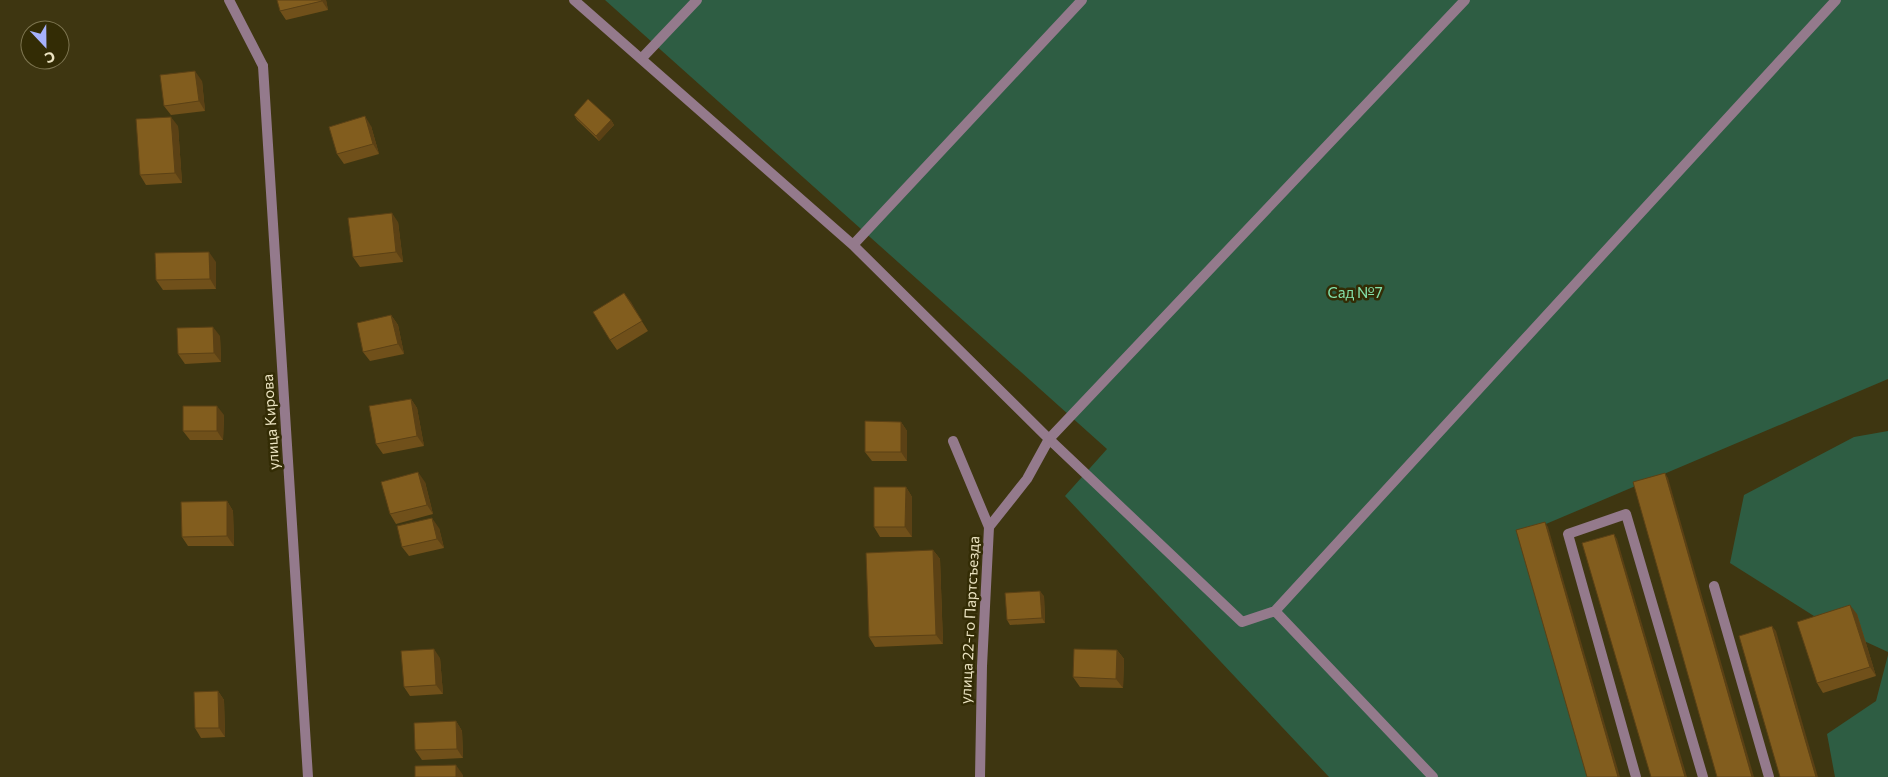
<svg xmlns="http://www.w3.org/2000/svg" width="1888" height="777" font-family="Commissioner,sans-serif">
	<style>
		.green { fill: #2e5d43 }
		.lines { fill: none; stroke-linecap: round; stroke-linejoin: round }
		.service { stroke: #947a8c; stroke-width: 10 }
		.minor { stroke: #947a8c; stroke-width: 10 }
		.wall { fill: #70501a }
		.shaded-wall { fill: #5b4115 }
		.building { fill: #825d1e; stroke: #5b4115 }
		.labels { text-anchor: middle; stroke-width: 5; stroke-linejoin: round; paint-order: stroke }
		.park-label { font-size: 15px; fill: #84e1ab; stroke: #332c05 }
		.street-label { font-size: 15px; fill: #ebe3c1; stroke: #332c05 }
	</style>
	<rect width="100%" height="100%" fill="#3e3611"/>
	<path class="green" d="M605,0H1888V379L1520,535L1589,777H1329L1065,496L1107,449Z
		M1888,431V652L1825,623L1730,563L1744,495L1854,437Z
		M1888,655V777H1835L1827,734L1876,701Z"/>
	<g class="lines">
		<path class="service" d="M229,0L263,66
			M574,0L853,245L1049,439L1242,622L1275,611L1433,777
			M642,58L697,0
			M853,245L1082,0
			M989,527L1027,479L1049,439L1465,0
			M1714,586L1769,777
			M1275,611L1836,0
			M1636,777L1568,534L1626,514L1703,777"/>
		<path class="minor" d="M263,66L308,777
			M953,441L989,527L982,666L980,777"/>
	</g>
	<path class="wall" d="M326,0L328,10L286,20L280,11Z
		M202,81L205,111L171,115L164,106Z
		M574,115L611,120L614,125L599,141L577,120Z
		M178,126L182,183L146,185L140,175Z
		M371,126L379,154L344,164L337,154Z
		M398,222L403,262L360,267L353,257Z
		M216,262V289L163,290L156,280Z
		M624,293L648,331L617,350L610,340Z
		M391,315L398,325L404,354L370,361L363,352Z
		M220,336L221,362L185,364L178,354Z
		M411,399L417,408L424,446L383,454L376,444Z
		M224,415L223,440H190L183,431Z
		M901,422L907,431V461H872L865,452Z
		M425,482L433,514L396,524L390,514Z
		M906,487L912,497V537H880L874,527Z
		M227,501L233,511L234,546H188L182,537Z
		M439,528L444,548L409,556L402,547Z
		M933,550L940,559L943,644L875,647L869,637Z
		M1044,596L1045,623L1010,625L1007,620Z
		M1857,614L1876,676L1823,693L1817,683Z
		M1117,650L1124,659L1123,688L1080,687L1073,677Z
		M440,658L443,694L410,696L404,687Z
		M218,691L224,700L225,737L201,738L195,728Z
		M456,721L462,731L463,758L422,760L415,750Z"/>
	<path class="shaded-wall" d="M321,0H326L328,10L322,1Z
		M195,71L202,81L205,111L199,101Z
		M365,116L371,126L379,154L373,144Z
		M171,117L178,126L182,183L175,173Z
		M611,120L614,125L599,141L596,136Z
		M392,213L398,222L403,262L396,252Z
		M209,252L216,262V289L210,279Z
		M624,293L631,302L648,331L642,321Z
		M391,315L398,325L404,354L398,344Z
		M213,327L220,336L221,362L214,353Z
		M411,399L417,408L424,446L417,436Z
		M217,406L224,415L223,440L217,431Z
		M901,422L907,431V461L901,452Z
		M418,472L425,482L433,514L427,505Z
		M1665,473L1668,478L1754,777H1752Z
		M906,487L912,497V537L905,527Z
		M227,501L233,511L234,546L227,536Z
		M432,518L439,528L444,548L437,539Z
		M1545,522L1548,527L1620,777H1618Z
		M1614,534L1617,539L1687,777H1685Z
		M933,550L940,559L943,644L936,635Z
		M1040,591L1044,596L1045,623L1042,618Z
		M1850,605L1857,614L1876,676L1870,667Z
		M1772,626L1776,631L1818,777H1816Z
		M434,649L440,658L443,694L436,685Z
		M1117,650L1124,659L1123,688L1116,679Z
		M218,691L224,700L225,737L219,728Z
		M456,721L462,731L463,758L457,749Z
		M456,765L463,775V777H456Z"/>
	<path class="building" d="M277,0H321L322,1L280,11Z
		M195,71L199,101L164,106L160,75Z
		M588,99L611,120L596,136L574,115Z
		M365,116L373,144L337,154L329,127Z
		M171,117L175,173L140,175L136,119Z
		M392,213L396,252L353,257L348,218Z
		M209,252L210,279L156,280L155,253Z
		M624,293L642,321L610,340L593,312Z
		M391,315L398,344L363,352L357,323Z
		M213,327L214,353L178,354L177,328Z
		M411,399L417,436L376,444L369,406Z
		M183,406H217V431H183Z
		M865,421L901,422V452H865Z
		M418,472L427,505L390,514L381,482Z
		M1665,473L1752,777H1717L1633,482Z
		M874,487H906L905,527H874Z
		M227,501V536L182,537L181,502Z
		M432,518L437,539L402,547L397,526Z
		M1545,522L1618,777H1587L1516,530Z
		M1614,534L1685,777H1651L1582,543Z
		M933,550L936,635L869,637L866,553Z
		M1040,591L1042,618L1007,620L1005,593Z
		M1850,605L1870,667L1817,683L1797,622Z
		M1772,626L1816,777H1780L1739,636Z
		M434,649L436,685L404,687L401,651Z
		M1074,649L1117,650L1116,679L1073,677Z
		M218,691L219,728H195L194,692Z
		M456,721L457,749L415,750L414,723Z
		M456,765V777H415V766Z"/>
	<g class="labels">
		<g class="park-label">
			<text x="1355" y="298">Сад №7</text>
		</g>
		<g class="street-label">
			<text transform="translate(271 422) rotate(-94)" y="5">улица Кирова</text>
			<text transform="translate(970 620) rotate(-87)" y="5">улица 22-го Партсъезда</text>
		</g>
	</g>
	<g transform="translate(45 45) rotate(158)"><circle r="24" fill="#332c05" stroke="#7d7550"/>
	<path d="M0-4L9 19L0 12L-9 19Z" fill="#a6b1fc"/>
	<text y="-8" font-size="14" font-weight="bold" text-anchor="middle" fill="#ebe3c1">С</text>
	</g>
</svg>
